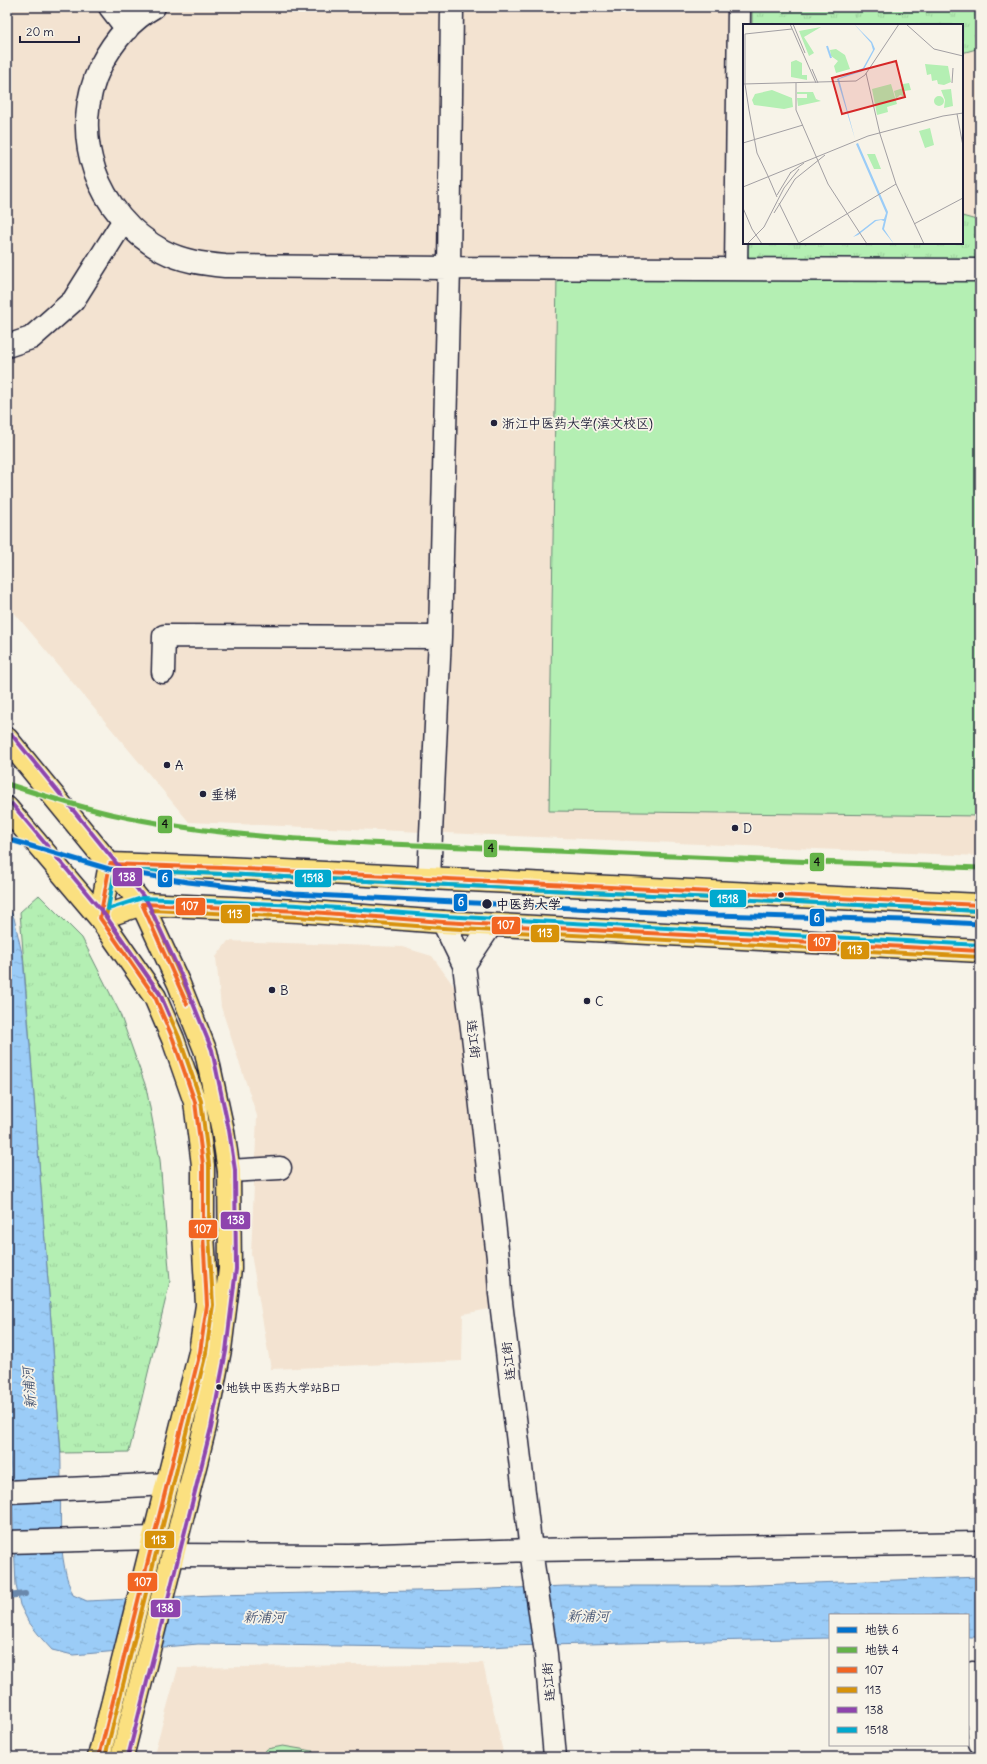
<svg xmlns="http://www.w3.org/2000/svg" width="987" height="1764" font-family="Delius,'LXGW WenKai TC',sans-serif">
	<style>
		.built { fill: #f3e3d1; fill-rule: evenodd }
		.grass { fill: url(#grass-tufts); stroke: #6b8877 }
		.park { fill: #b4efb3; stroke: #6b8877 }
		.water { fill: url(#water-ripples); stroke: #6b88ac }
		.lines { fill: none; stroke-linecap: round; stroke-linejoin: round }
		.stream { stroke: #6b88ac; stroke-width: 6 }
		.minor-casing { stroke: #22223b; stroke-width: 25 }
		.major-casing { stroke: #22223b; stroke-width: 25 }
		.minor { stroke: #f7f3e8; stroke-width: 22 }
		.major { stroke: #fbe080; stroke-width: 22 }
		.bus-1-casing { stroke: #f7f3e8; stroke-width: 7 }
		.bus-2-casing { stroke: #f7f3e8; stroke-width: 7 }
		.bus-3-casing { stroke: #f7f3e8; stroke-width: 7 }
		.bus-4-casing { stroke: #f7f3e8; stroke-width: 7 }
		.bus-1 { stroke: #f26522; stroke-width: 4 }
		.bus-2 { stroke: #d79209; stroke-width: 4 }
		.bus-3 { stroke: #8e44ad; stroke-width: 4 }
		.bus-4 { stroke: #00a9ce; stroke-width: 4 }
		.metro-1-casing { stroke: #f7f3e8; stroke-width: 8 }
		.metro-2-casing { stroke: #f7f3e8; stroke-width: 8 }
		.metro-1 { stroke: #0072ce; stroke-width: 5 }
		.metro-2 { stroke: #64b348; stroke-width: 5 }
		.poi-dot { fill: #22223b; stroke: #f7f3e8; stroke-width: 1.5 }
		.labels { text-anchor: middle; stroke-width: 3.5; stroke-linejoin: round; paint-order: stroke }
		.bus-label { font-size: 12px; fill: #22223b; stroke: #f7f3e8; text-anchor: start }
		.poi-label { font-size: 13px; fill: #22223b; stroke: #f7f3e8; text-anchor: start }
		.stop-label { font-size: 13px; font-weight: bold; fill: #22223b; stroke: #f7f3e8; text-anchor: start }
		.street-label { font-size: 13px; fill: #22223b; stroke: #f7f3e8 }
		.water-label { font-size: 14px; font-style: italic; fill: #465573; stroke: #f7f3e8 }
		.inset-river { fill: none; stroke: #9bccf7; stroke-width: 2 }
		.inset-road { fill: none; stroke: #a29fa3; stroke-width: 1 }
		.view { fill: #d62828; fill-opacity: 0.15; stroke: #d62828; stroke-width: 2 }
		.inset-edge { fill: none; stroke: #22223b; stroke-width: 2 }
		.line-badge { stroke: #f7f3e8; stroke-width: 1.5 }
		.badge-label { font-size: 11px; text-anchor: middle; font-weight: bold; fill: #fff }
		.pale-badge-label { font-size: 11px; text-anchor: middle; font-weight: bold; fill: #111 }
	</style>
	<defs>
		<pattern id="grass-tufts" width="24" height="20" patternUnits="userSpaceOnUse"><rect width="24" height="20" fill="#b4efb3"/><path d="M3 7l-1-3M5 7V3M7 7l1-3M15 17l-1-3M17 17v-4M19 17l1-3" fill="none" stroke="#9acd9b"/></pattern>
		<pattern id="water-ripples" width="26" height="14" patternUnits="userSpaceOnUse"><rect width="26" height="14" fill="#9bccf7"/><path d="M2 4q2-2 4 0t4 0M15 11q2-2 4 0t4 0" fill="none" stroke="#85afd5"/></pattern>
	</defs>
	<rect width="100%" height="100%" fill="#f7f3e8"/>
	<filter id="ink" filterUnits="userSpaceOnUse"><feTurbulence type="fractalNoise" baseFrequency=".025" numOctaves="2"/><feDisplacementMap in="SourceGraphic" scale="8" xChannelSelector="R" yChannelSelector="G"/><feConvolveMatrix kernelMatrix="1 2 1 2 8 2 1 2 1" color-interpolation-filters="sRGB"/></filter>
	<g filter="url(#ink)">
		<path class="built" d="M7,7H980V856L189,822L7,604ZM744,25H962V243H744Z
			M228,941L402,947L432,956L458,992L494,1308L463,1314L462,1361L271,1369L251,1254L257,1116L221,1007L216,957Z
			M483,1663L504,1757H153L178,1668Z"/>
		<path class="grass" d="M752,7H980V48L962,53V25H752Z
			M962,216L980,221V266L748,263V243H962Z
			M39,895L82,938L119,1011L146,1087L160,1160L170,1281L129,1452L61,1453L20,912Z
			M283,1746L313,1751L311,1757H260L267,1749Z"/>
		<path class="park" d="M557,273L980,279V816L549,811Z"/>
		<path class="water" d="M7,905L14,918L23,958C36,1120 48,1281 60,1442C64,1491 53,1550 73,1595L87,1601L212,1595L466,1590L565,1586H729L980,1577V1637H968V1615H830V1638L507,1646L476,1648L198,1644L73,1655L52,1650L42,1639L28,1621L20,1605L16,1585L7,1387Z"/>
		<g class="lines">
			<path class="stream" d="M7,1596L25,1594"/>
			<g class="minor-casing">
				<path id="minor" d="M110,7L127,29
					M154,7C131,20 113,42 101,65C67,134 97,215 163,251C182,261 203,264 225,266L449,268L440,637L429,878
					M452,7L449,268L980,270
					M736,269L739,7
					M7,346L31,338L73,301L124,220
					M163,672L164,636L440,637
					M443,922L464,965L474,1044L498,1258L500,1294L531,1550L546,1654L555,1757
					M464,965L491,925
					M229,1171L280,1168
					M7,1492L168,1484
					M7,1542L154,1538
					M173,1555L350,1556L531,1550L980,1543
					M973,1673L980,1743"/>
			</g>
			<g class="major-casing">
				<path id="major" d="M7,739L142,904L179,984L206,1052L223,1131L229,1171L230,1269L220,1350L205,1427L122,1757
					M7,808L100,918L155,997L173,1039L195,1102L203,1165V1233L207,1305L200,1352L99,1757
					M110,864L223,868L980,905
					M100,918L142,904L298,911L443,922L980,951
					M100,918L110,864"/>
			</g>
			<use href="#minor" class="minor"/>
			<use href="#major" class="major"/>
			<g class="bus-1-casing">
				<path id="bus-1" d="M187,1004L142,904L298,911L443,922L980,951
					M99,1757L200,1352L207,1305L203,1233V1165L195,1102L173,1039L155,997L100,918L110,864L223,868L980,905"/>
			</g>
			<g class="bus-2-casing">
				<path id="bus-2" d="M192,1002L151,910L298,917L443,928L980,957
					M105,1757L206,1353L213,1305L209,1233V1165L201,1101L179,1037L160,994L106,917L115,870L223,874L980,911"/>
			</g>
			<g class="bus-3-casing">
				<path id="bus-3" d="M12,735L147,901L184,981L212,1050L229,1130L235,1170L236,1269L226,1351L211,1428L128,1757
					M12,804L105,915L160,994L169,1015"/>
			</g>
			<g class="bus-4-casing">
				<path id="bus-4" d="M980,911L223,874L115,870L108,909L142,898L298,905L443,916L980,945"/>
			</g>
			<use href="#bus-1" class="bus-1"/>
			<use href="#bus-2" class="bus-2"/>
			<use href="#bus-3" class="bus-3"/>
			<use href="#bus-4" class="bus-4"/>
			<g class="metro-1-casing">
				<path id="metro-1" d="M7,839L109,869L188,882L294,894L715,915L906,920L980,924"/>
			</g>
			<g class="metro-2-casing">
				<path id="metro-2" d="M7,784C41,795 76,806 111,814C232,841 360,842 483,848C649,856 814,862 980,868"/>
			</g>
			<use href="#metro-1" class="metro-1"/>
			<use href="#metro-2" class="metro-2"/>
		</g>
	</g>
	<g class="poi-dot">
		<circle cx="494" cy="423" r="4"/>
		<circle cx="167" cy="765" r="4"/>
		<circle cx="203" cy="794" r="4"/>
		<circle cx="735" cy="828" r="4"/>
		<circle cx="781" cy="895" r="3.5"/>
		<circle cx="487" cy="904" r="5.5"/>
		<circle cx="272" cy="990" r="4"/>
		<circle cx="587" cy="1001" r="4"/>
		<circle cx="219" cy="1387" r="3.5"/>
	</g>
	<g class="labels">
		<g class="bus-label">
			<text x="226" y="1392">地铁中医药大学站B口</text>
		</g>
		<g class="poi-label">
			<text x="502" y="428">浙江中医药大学(滨文校区)</text>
			<text x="175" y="770">A</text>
			<text x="211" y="799">垂梯</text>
			<text x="743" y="833">D</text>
			<text x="280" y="995">B</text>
			<text x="595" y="1006">C</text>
		</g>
		<g class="stop-label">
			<text x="496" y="909">中医药大学</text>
		</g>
		<g class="street-label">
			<text transform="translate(474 1039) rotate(83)" y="5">连江街</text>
			<text transform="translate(508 1361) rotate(-97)" y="5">连江街</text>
			<text transform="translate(548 1682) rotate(-95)" y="5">连江街</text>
		</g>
		<g class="water-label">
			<text transform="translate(29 1388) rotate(-95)" y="5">新浦河</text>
			<text x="588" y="1621">新浦河</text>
			<text x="264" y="1622">新浦河</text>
		</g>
	</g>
	<g transform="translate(743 24)">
		<rect width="220" height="220" fill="#f7f3e8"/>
		<path d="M78,3L61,13L71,29L66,32L56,7ZM93,25L102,31L107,45L93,49L91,42L95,37L88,32L87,26ZM166,59L168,66L161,67L162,73L157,71L153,75L151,67L160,64V60ZM208,65L210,82L201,84L202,76L198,66ZM29,66L49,74L50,83L41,85L11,81L9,76L12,70ZM54,68H70L73,75L78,77L55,82L54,74H64V70H54ZM191 77a5 5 0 1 1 10 0a5 5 0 1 1-10 0ZM124,130H132L138,145H131Z" fill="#b4efb3"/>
		<path d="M53,36L59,39V51H64V56L48,53V38ZM182,40L205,42L208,58L201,61L195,60L194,56L189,57L188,50L184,51ZM148,60L154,80L144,83L145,88L134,91L129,65ZM187,104L191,121L182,124L176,107Z" fill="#b4efb3"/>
		<path d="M111,0L129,18L132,25L120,47L96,55L112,115L94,55L120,44L130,26L128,19ZM115,119L145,188L141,205L151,220L139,205L141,197L138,196L133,197L115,211L110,213L132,196L141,195L143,189L113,120Z" fill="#9bccf7"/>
		<path class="inset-river" d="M84,22L88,34"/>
		<path class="inset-road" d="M47,0L73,59M50,0L62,29M163,0L191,25L220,32M69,45L75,59M123,49L137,110L153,160L181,220M53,59V86L85,160L124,220M209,59L210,44M0,60L113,57L122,51L156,0M214,90L220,122M0,119L60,101M47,149L61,139M25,152L14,129L6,86L2,60V10L49,5M25,152L34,173M52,155L82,131M0,163L125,112L200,92L220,89M34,171L48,148M36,179L56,220M0,184L9,205L19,220M31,189L52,155M171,200L220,174M56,219L153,160M4,220L21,203L41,164L56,145"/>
		<path class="view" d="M153,37L162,73L99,90L89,54Z"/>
		<rect width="220" height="220" class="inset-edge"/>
	</g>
	<g class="line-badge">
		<rect x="157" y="815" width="16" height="19" rx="4" fill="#64b348"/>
		<rect x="483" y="839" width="15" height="19" rx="4" fill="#64b348"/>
		<rect x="809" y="852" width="16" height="20" rx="4" fill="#64b348"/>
		<rect x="112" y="867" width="31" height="20" rx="4" fill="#8e44ad"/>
		<rect x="157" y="869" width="16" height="19" rx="4" fill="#0072ce"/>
		<rect x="294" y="869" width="38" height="19" rx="4" fill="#00a9ce"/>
		<rect x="709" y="889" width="38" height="19" rx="4" fill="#00a9ce"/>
		<rect x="453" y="893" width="15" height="19" rx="4" fill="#0072ce"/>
		<rect x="175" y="897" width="31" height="19" rx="4" fill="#f26522"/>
		<rect x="220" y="904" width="31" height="20" rx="4" fill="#d79209"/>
		<rect x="809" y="908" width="16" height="19" rx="4" fill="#0072ce"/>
		<rect x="491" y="916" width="30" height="19" rx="4" fill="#f26522"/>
		<rect x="530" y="924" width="30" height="19" rx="4" fill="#d79209"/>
		<rect x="807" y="933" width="30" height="19" rx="4" fill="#f26522"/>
		<rect x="840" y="941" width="30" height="19" rx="4" fill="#d79209"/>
		<rect x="220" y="1211" width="31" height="19" rx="4" fill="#8e44ad"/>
		<rect x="188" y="1219" width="30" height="20" rx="4" fill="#f26522"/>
		<rect x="144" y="1530" width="31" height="19" rx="4" fill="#d79209"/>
		<rect x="127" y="1572" width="31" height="20" rx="4" fill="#f26522"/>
		<rect x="150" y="1599" width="31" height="19" rx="4" fill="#8e44ad"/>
	</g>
	<g class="badge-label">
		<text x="127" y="881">138</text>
		<text x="165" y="882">6</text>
		<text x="313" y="882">1518</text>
		<text x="728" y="903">1518</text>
		<text x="461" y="906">6</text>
		<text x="190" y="910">107</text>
		<text x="235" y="918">113</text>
		<text x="817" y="922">6</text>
		<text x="506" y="929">107</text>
		<text x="545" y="937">113</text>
		<text x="822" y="946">107</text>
		<text x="855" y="954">113</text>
		<text x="236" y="1224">138</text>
		<text x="203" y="1233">107</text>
		<text x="159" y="1544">113</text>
		<text x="143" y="1586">107</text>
		<text x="165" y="1612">138</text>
	</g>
	<g class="pale-badge-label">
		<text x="165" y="828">4</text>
		<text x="491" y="852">4</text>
		<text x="817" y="866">4</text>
	</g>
	<rect width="987" height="1764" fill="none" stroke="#f7f3e8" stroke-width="24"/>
	<rect x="12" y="12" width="963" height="1740" fill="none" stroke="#22223b" stroke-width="1.5" filter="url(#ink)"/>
	<rect x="829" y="1614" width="140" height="132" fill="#f7f3e8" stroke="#a29fa3"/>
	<rect x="837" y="1627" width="20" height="6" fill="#0072ce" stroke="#a29fa3"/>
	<text x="865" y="1634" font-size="12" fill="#22223b">地铁 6</text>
	<rect x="837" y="1647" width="20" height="6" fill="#64b348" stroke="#a29fa3"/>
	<text x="865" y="1654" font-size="12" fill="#22223b">地铁 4</text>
	<rect x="837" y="1667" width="20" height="6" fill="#f26522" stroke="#a29fa3"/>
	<text x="865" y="1674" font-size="12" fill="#22223b">107</text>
	<rect x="837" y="1687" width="20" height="6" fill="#d79209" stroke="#a29fa3"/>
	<text x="865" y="1694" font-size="12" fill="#22223b">113</text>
	<rect x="837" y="1707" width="20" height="6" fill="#8e44ad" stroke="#a29fa3"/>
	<text x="865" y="1714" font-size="12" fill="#22223b">138</text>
	<rect x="837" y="1727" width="20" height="6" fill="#00a9ce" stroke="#a29fa3"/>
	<text x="865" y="1734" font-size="12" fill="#22223b">1518</text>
	<path d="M20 36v6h59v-6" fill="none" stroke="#22223b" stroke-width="2"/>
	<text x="26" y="36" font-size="12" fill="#22223b" stroke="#f7f3e8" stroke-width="3" paint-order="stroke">20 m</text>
</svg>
